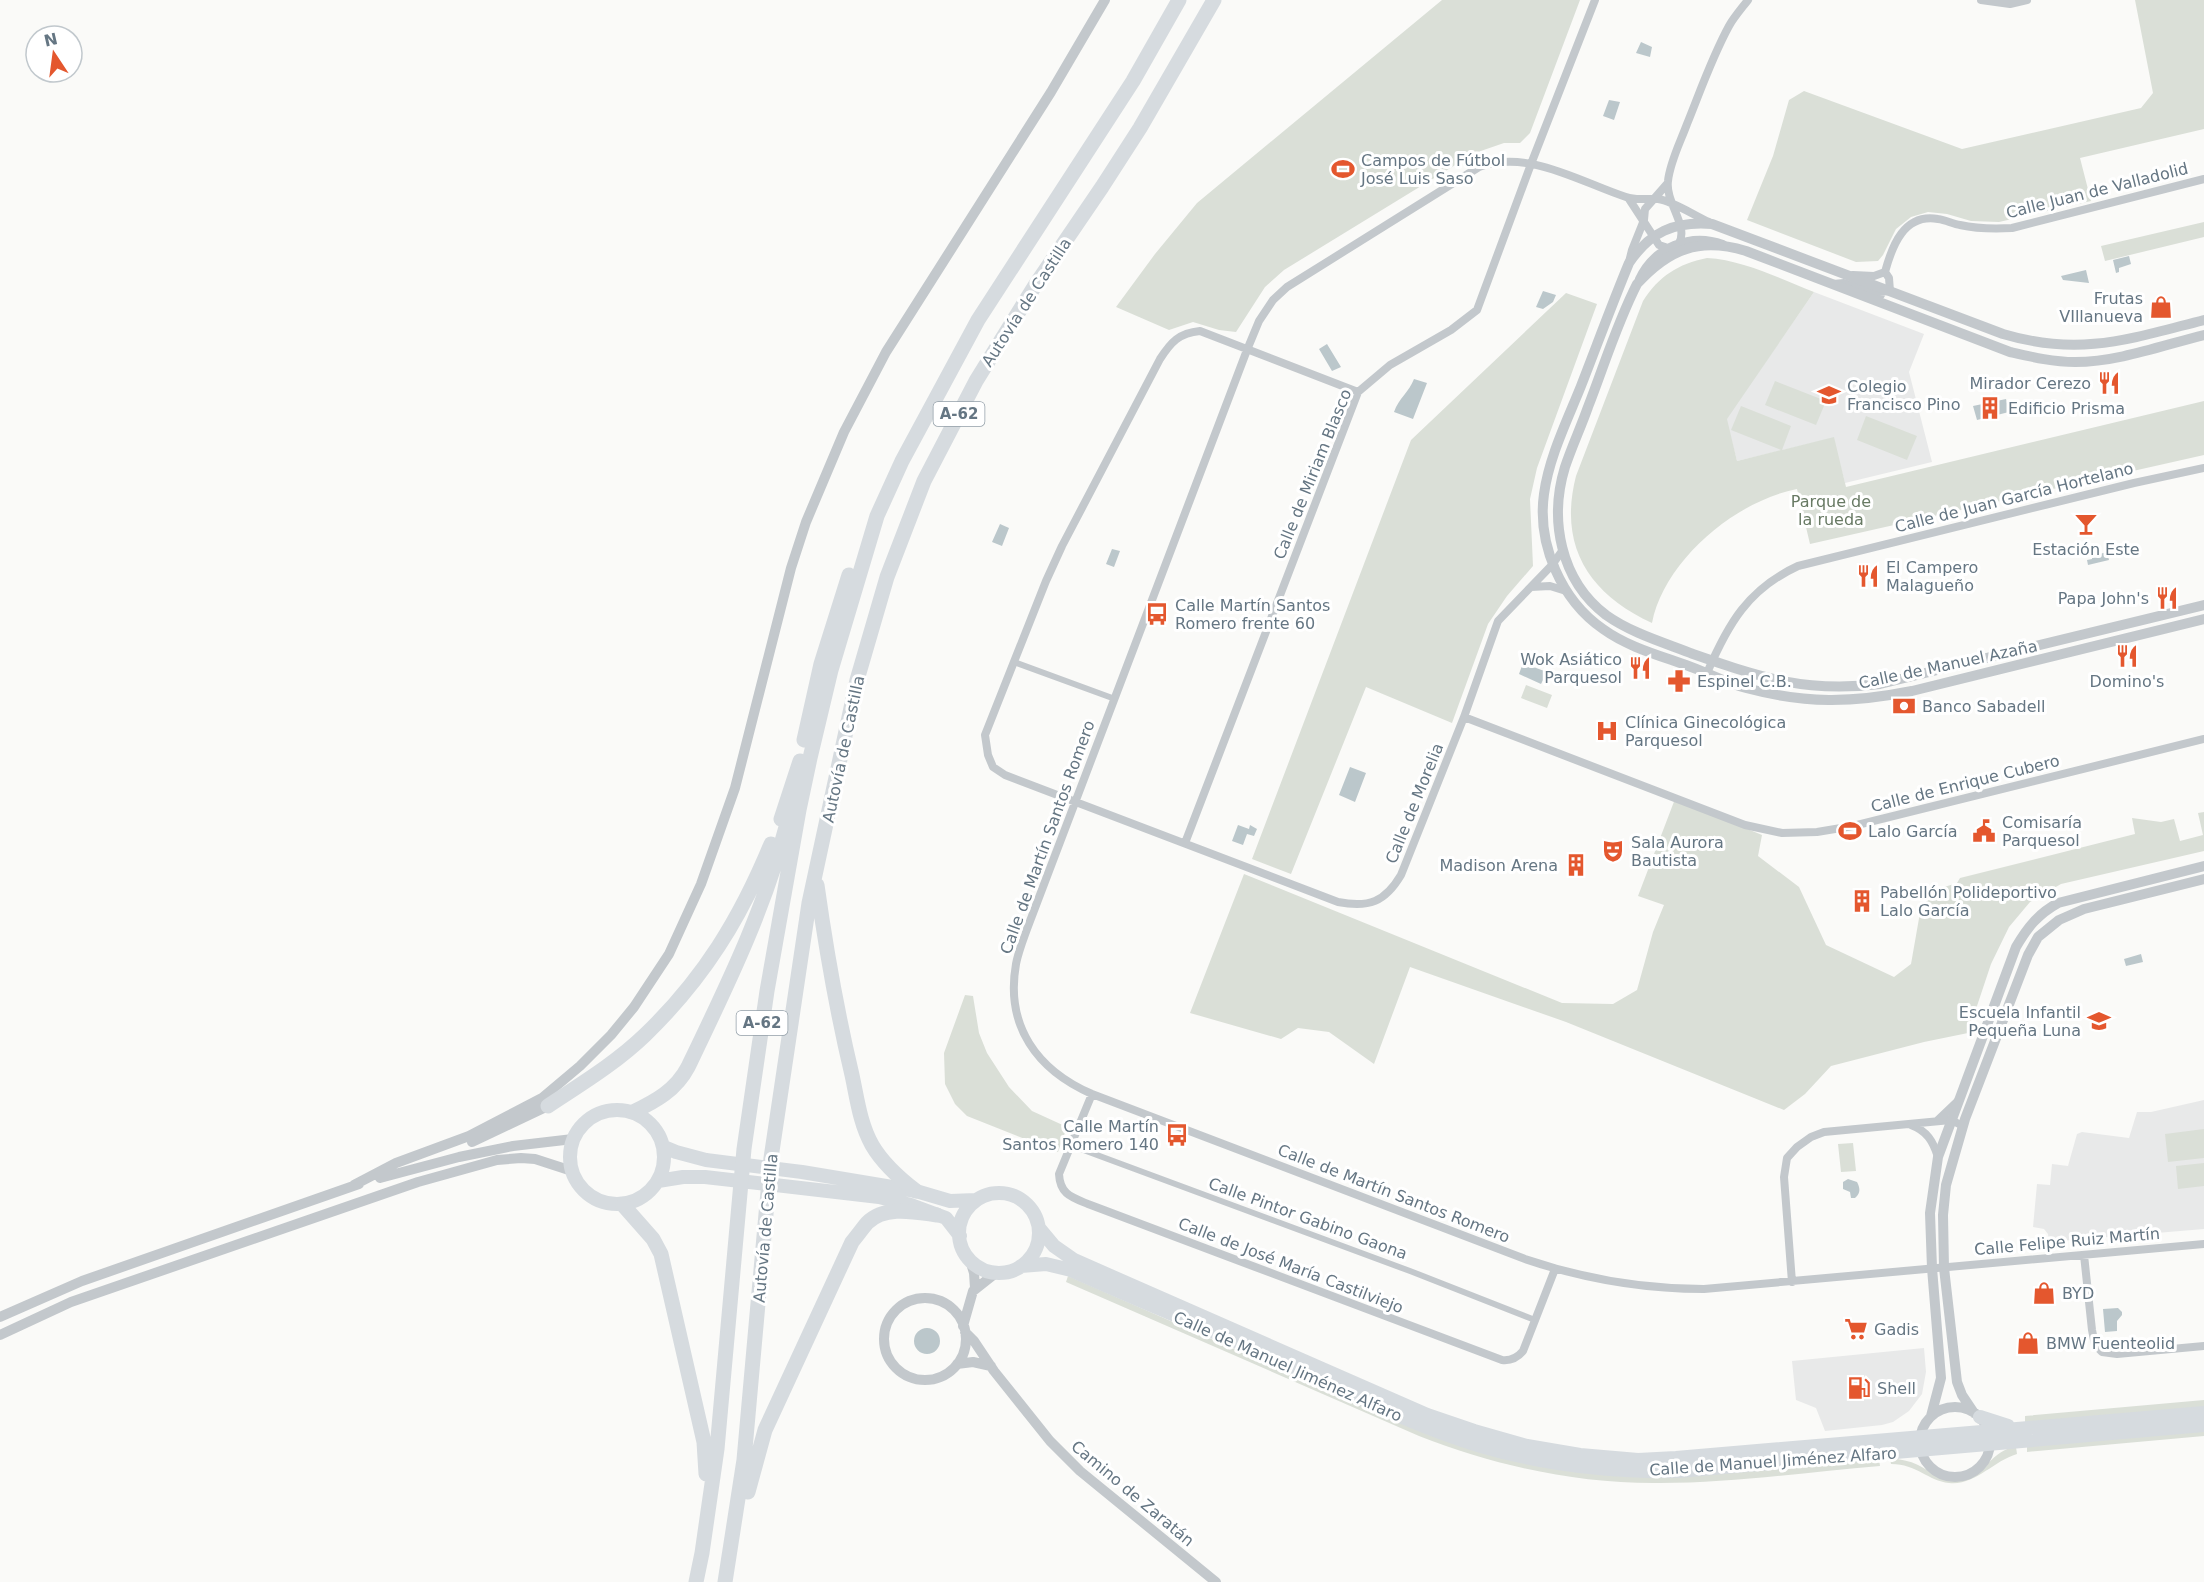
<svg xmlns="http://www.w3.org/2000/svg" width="2204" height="1582" font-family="'DejaVu Sans',sans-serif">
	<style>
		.built { fill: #e8e9e9 }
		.green { fill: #dadfd7 }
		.water { fill: #bbc7cb }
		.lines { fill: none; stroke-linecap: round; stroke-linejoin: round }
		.pedestrian { stroke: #c3c8cc; stroke-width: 6 }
		.minor { stroke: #c3c8cc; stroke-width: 8 }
		.tertiary { stroke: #c3c8cc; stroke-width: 10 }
		.trunk { stroke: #d6dbdf; stroke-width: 14 }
		.motorway { stroke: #d6dbdf; stroke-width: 15 }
		.labels { text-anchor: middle; stroke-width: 6; stroke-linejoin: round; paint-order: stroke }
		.shield { fill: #fff; stroke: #939fa8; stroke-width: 1.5 }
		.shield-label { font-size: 15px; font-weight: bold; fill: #657683 }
		.poi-label { font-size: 16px; fill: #657683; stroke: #fff; text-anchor: start }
		.street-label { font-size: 16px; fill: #657683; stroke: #fff }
		.park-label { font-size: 16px; fill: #687a64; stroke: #fff }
	</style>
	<rect width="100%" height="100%" fill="#fafaf8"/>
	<path class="built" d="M1814,292L1924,334L1909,372L1932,462L1845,483L1833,438L1737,461L1726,419Z
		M2204,1100V1229L2049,1242L2048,1234L2044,1229L2033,1227L2037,1184L2050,1185L2052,1164L2068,1166L2077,1134L2082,1132L2129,1138L2137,1112H2151Z
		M1924,1348L1926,1372L1922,1394L1909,1411L1893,1422L1882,1425L1825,1431L1816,1408L1796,1400L1792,1361Z"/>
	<path class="green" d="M1442,0H1580L1530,133L1520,143H1504L1475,153L1284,270L1265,287L1236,332L1219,330L1193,322L1169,330L1116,307L1155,254L1197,203Z
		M2135,0H2204V129L2080,158L2091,201L1999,222L1971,221L1947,214L1928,212L1911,217L1896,229L1883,255L1878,261L1856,262L1747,220L1773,156L1789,100L1804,91L1962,149L2141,108L2153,93Z
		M2204,222V237L2105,261L2101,246Z
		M1707,258C1744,260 1780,279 1814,292L1727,419L1737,461L1781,450L1731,430L1741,406L1791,426L1782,450L1834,437L1846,487L2204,401V455L1810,544L1797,489C1735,501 1664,561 1652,623C1589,594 1558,546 1576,476L1643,301C1659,276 1678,264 1707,258Z
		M1566,293L1597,304L1537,468L1530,499L1533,566L1507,596L1488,624L1452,723L1366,687L1291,874L1252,859L1411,440Z
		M1775,381L1826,401L1816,425L1765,405Z
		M1866,416L1917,436L1907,460L1857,440Z
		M1526,685L1552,695L1547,708L1521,698Z
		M1675,799L1762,835L1758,856L1799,887L1826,945L1894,977L1911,964L1921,907L1938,889L1957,883L1960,878L2135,834L2132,818L2161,822L2174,819L2180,841L2203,835L2198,813L2204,812V851L2061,884L2030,902L2009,927L1991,964L1968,1033L1924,1042L1831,1066L1805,1094L1784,1110L1566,1022L1410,967L1374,1064L1329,1032L1298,1028L1281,1039L1190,1013L1244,874L1562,1003L1613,1004L1637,990L1653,932L1664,905L1638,896Z
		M965,995L973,996L979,1033L987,1053L1009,1087L1032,1111L1067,1127L1058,1152L967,1116L955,1104L945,1084L944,1053Z
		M2204,1129V1158L2168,1162L2165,1134Z
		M1853,1143L1856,1171L1841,1172L1838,1144Z
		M2204,1163V1186L2178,1189L2176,1166Z
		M1068,1276L1367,1407L1478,1451L1879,1459L1880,1466C1807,1472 1733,1483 1660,1483C1577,1484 1496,1466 1419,1436L1066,1282Z
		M2204,1400V1407L2025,1423V1416Z
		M2204,1429V1436L2027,1452V1445Z
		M2016,1447L2017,1454C1993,1461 1975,1486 1949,1483C1928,1481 1917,1464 1891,1464L1890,1458C1900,1459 1910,1461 1918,1465C1933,1472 1942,1484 1961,1480C1985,1476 1992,1449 2016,1447Z"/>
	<path class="water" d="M1641,42L1652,47L1650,57L1636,53Z
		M1609,100L1620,102L1614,120L1603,116Z
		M2129,256L2131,264L2119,268V272L2116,273L2113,260Z
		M2086,270L2089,283L2063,280L2061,276Z
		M1543,291L1556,295L1553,302L1543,309L1536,307Z
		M1327,344L1341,367L1332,371L1319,349Z
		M1414,379L1427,383L1413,419L1394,412C1399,398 1409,392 1414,379Z
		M2006,399L2009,412L1977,420L1973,406Z
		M1000,524L1009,528L1002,546L992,542Z
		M1112,549L1120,551L1114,567L1106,564Z
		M2107,552L2109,560L2088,565L2087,560L2092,559V556Z
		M1523,663L1547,672L1541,684L1519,674Z
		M1350,767L1366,773L1355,802L1339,795Z
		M1238,825L1249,829L1250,825L1257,829L1254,836L1247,834L1243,845L1232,841Z
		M2141,954L2143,962L2126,966L2124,959Z
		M1848,1179L1857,1182C1860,1188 1861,1193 1855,1198H1851L1850,1192L1843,1189V1182Z
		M2118,1308L2122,1312V1315L2117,1321V1331L2105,1332L2103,1309Z
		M914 1341a13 13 0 1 1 26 0a13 13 0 1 1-26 0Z"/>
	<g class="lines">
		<path class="pedestrian" d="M1014,662L1115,699
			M1070,1145L1410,1271L1535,1320"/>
		<path class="minor" d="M1981,0L2010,4L2027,0
			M1629,199L1659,245L1668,248
			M1709,222C1695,216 1673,201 1658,199C1648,198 1636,201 1626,197C1580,182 1528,149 1479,167L1287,287L1273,300L1259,321L1247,350L1027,929C1023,940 1018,953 1016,964C1005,1026 1037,1070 1092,1094L1525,1259C1584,1279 1642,1289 1704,1289L2204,1244
			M1679,243C1689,226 1665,202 1668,181C1670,162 1680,143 1687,124C1700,92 1712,57 1729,26C1734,17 1742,8 1748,0
			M1629,262L1632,250L1644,220L1645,209L1667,184
			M1853,275L1874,276L1885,272
			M1639,279C1654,247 1690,232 1723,244
			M1833,284L1844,283L1881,295
			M1876,292L1890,291L1889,278L1885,272C1892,246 1904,213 1938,219C1946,220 1953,224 1960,225C1978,229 1994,229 2012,228L2204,179
			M1358,392L1200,331C1179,333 1171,342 1160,359L1062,546L1046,581L985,735L988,755L993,767L1005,775L1338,902C1369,908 1385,902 1401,875L1464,717L1498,621L1552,565L1562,551
			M1531,587L1550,586L1566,591
			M1707,673C1728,624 1748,589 1798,566L2134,483L2204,468
			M1464,717L1745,825L1782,833L1817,832L1853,826L2204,739
			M1185,843L1358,392L1390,365L1451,330L1477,310L1531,164L1595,0
			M1092,1094L1059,1174C1060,1194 1071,1197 1088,1204L1502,1360C1511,1361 1517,1358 1523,1351L1555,1269
			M1938,1120L1959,1100
			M1911,1125C1927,1131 1933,1141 1938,1157
			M2084,1255L2092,1330L2095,1345L2102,1352L2117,1354L2204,1346
			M1792,1282L1784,1177L1787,1158L1797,1147L1811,1137L1824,1132L1951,1120L1963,1126"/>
		<path class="tertiary" d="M2204,320C2129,339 2080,357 2003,334L1712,224C1674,221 1650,232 1629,263C1612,304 1597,345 1581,386C1567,421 1549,457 1544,494C1537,544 1561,600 1603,629C1628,647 1658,655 1686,665C1706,672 1726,683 1746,688C1806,704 1852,703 1912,691L2204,619
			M2204,335C2163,345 2118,362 2075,362C2053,362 2032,357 2010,352L1746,251C1699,237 1669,249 1637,284C1617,323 1604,366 1588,407C1581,427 1572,446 1565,467C1549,519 1560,580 1606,615C1631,633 1665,643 1693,654C1762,678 1806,693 1880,684L2204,605
			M472,1142L548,1106
			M380,1178L459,1157L513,1146L573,1139
			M354,1185L396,1163L469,1136L542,1098L580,1066L611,1035L634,1007L669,954L701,884L735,788L791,568L806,522L844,432L886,352L1051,92L1105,0
			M970,1260L974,1273L975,1288
			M884 1339a41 41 0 1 1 82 0a41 41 0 1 1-82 0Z
			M0,1317L82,1281L359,1184
			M963,1326L973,1291L997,1272
			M965,1332L974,1341L994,1371L1050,1441L1080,1471L1216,1582
			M0,1335L71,1302L418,1182L497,1160L521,1158L535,1159L572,1171
			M957,1364L973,1362L991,1366
			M1920 1442a35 35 0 1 1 70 0a35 35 0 1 1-70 0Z
			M1974,1413L1962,1395L1957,1382L1944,1268L1943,1215L1946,1185L1965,1119L2028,955L2038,937L2059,920L2084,909L2204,879
			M1931,1416L1941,1378L1932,1268L1930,1213L1938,1157L2016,947C2027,928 2038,914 2058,903L2204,866"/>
		<path class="trunk" d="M570 1157a47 47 0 1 1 94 0a47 47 0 1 1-94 0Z
			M664,1147L676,1152L706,1160L802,1172L916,1191L950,1201L976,1200
			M658,1181L683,1177H705L879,1197L911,1205L946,1218L960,1236
			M959 1233a40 40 0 1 1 80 0a40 40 0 1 1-80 0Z
			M1039,1228L1054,1246L1074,1260L1427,1415L1474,1431L1527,1446L1580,1455L1638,1460L1676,1458L2204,1413
			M1021,1266L1046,1264L1071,1270C1143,1302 1216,1332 1288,1365C1352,1394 1414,1426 1481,1446C1546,1465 1612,1472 1679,1471L2204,1425
			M1980,1417L2008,1426"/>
		<path class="motorway" d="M804,740L821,664L849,575
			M781,819L800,761
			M817,885C826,949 837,1012 852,1075C857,1098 860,1124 872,1145C883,1164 899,1178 916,1191
			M548,1106C581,1084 616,1063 645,1035C704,978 740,919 771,844
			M633,1112C656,1101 676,1090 688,1067C728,984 769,900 790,811
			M623,1205L653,1239L661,1254L704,1442L706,1474
			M748,1492L765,1430L852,1242C857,1236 862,1229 867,1223C885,1205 915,1212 937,1215
			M696,1582L702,1553L717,1449L744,1149L767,991L799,810L810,758L831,670L877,516L902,461L978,320L1133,81L1179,0
			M725,1582L744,1460L771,1158L809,903L857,680L887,577L924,481L976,381L1036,284L1102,187L1140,128L1214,0"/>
	</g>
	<defs>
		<g id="stadium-bare" transform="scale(1.8)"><path d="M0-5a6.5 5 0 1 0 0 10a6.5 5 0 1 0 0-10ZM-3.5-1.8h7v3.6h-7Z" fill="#e4572e" stroke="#fff" stroke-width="2.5" paint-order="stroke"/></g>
		<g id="shop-bare" transform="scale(1.8)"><path d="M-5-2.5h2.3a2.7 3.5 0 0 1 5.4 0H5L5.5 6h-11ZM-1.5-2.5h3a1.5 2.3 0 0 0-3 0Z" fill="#e4572e" stroke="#fff" stroke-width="2.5" paint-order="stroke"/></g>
		<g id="restaurant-bare" transform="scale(1.8)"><path d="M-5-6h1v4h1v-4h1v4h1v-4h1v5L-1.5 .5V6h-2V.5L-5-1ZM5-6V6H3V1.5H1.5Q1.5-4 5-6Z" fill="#e4572e" stroke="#fff" stroke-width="2.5" paint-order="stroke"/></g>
		<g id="school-bare" transform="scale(1.8)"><path d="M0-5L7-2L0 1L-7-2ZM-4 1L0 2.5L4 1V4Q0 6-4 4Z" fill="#e4572e" stroke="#fff" stroke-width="2.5" paint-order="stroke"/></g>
		<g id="building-bare" transform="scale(1.8)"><path d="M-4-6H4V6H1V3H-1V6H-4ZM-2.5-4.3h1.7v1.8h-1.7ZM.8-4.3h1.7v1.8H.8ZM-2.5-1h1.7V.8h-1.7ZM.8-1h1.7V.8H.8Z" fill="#e4572e" stroke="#fff" stroke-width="2.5" paint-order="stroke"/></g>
		<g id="bar-bare" transform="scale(1.8)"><path d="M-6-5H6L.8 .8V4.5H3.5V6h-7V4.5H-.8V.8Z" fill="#e4572e" stroke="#fff" stroke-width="2.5" paint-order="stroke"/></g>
		<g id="bus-bare" transform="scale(1.8)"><path d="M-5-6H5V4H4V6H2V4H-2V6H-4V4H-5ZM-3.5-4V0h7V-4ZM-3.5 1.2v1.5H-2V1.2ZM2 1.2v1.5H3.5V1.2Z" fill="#e4572e" stroke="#fff" stroke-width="2.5" paint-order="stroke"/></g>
		<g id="pharmacy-bare" transform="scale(1.8)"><path d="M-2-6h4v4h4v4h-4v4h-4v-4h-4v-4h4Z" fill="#e4572e" stroke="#fff" stroke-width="2.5" paint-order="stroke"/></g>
		<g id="bank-bare" transform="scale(1.8)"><path d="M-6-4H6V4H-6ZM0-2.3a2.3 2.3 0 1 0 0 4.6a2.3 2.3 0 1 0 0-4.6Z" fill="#e4572e" stroke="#fff" stroke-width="2.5" paint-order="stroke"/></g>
		<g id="hospital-bare" transform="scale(1.8)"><path d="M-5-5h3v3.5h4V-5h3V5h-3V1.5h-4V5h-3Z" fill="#e4572e" stroke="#fff" stroke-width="2.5" paint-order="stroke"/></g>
		<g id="civic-bare" transform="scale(1.8)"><path d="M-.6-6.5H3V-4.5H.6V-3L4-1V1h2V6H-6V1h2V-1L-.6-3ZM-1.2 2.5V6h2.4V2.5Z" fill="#e4572e" stroke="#fff" stroke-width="2.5" paint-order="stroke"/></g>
		<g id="theatre-bare" transform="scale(1.8)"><path d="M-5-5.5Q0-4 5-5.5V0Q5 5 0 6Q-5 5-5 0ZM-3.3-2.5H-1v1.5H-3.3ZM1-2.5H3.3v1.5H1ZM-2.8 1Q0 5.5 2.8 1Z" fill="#e4572e" stroke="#fff" stroke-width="2.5" paint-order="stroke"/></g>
		<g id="supermarket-bare" transform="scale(1.8)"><path d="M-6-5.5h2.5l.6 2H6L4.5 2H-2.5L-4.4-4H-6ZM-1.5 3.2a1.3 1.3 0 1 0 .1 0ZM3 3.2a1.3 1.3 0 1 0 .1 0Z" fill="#e4572e" stroke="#fff" stroke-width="2.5" paint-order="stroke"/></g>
		<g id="fuel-bare" transform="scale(1.8)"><path d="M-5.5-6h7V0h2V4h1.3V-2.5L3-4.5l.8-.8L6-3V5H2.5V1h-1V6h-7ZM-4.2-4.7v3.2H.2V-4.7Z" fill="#e4572e" stroke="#fff" stroke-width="2.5" paint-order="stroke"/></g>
	</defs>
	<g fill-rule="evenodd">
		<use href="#stadium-bare" x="1343" y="169"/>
		<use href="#shop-bare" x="2161" y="307"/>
		<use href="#restaurant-bare" x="2109" y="383"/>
		<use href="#school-bare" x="1829" y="395"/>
		<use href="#building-bare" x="1990" y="408"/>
		<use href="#bar-bare" x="2086" y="524"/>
		<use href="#restaurant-bare" x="1868" y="576"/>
		<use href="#restaurant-bare" x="2167" y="598"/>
		<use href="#bus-bare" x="1157" y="614"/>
		<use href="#restaurant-bare" x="2127" y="656"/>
		<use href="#restaurant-bare" x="1640" y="668"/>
		<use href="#pharmacy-bare" x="1679" y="681"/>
		<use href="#bank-bare" x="1904" y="706"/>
		<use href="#hospital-bare" x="1607" y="731"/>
		<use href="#stadium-bare" x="1850" y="831"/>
		<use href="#civic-bare" x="1984" y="831"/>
		<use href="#theatre-bare" x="1613" y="851"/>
		<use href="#building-bare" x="1576" y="865"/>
		<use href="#building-bare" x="1862" y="901"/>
		<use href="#school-bare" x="2099" y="1021"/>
		<use href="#bus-bare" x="1177" y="1135"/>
		<use href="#shop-bare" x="2044" y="1293"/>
		<use href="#supermarket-bare" x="1856" y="1329"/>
		<use href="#shop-bare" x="2028" y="1343"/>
		<use href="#fuel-bare" x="1859" y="1388"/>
	</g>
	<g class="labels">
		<g class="shield">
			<rect x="933.5" y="402" width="51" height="24" rx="4.5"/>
			<rect x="736.5" y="1011" width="51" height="24" rx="4.5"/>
		</g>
		<g class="shield-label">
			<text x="959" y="419">A-62</text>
			<text x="762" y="1028">A-62</text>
		</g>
		<g class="poi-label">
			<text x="1361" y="166">Campos de Fútbol<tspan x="1361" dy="18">José Luis Saso</tspan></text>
			<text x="2143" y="304" text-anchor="end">Frutas<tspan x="2143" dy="18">VIllanueva</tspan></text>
			<text x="2091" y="389" text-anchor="end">Mirador Cerezo</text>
			<text x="1847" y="392">Colegio<tspan x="1847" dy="18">Francisco Pino</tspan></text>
			<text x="2008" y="414">Edificio Prisma</text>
			<text x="2086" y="555" text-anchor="middle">Estación Este</text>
			<text x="1886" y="573">El Campero<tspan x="1886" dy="18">Malagueño</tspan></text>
			<text x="2149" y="604" text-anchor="end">Papa John's</text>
			<text x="1175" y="611">Calle Martín Santos<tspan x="1175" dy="18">Romero frente 60</tspan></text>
			<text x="1622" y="665" text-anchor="end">Wok Asiático<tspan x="1622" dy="18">Parquesol</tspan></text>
			<text x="1697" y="687">Espinel C.B.</text>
			<text x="2127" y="687" text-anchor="middle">Domino's</text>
			<text x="1922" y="712">Banco Sabadell</text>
			<text x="1625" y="728">Clínica Ginecológica<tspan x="1625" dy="18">Parquesol</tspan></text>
			<text x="2002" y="828">Comisaría<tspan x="2002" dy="18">Parquesol</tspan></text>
			<text x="1868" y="837">Lalo García</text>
			<text x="1631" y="848">Sala Aurora<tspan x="1631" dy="18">Bautista</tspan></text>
			<text x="1558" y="871" text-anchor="end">Madison Arena</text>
			<text x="1880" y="898">Pabellón Polideportivo<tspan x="1880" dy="18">Lalo García</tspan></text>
			<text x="2081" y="1018" text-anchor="end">Escuela Infantil<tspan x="2081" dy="18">Pequeña Luna</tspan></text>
			<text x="1159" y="1132" text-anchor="end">Calle Martín<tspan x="1159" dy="18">Santos Romero 140</tspan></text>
			<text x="2062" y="1299">BYD</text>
			<text x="1874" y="1335">Gadis</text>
			<text x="2046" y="1349">BMW Fuenteolid</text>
			<text x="1877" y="1394">Shell</text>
		</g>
		<g class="street-label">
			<text transform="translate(2097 190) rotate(-14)" y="6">Calle Juan de Valladolid</text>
			<text transform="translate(1026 302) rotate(-57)" y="6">Autovía de Castilla</text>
			<text transform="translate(1312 474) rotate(-68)" y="6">Calle de Miriam Blasco</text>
			<text transform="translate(2014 497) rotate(-14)" y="6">Calle de Juan García Hortelano</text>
			<text transform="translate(1948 664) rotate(-12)" y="6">Calle de Manuel Azaña</text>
			<text transform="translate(843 749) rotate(-78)" y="6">Autovía de Castilla</text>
			<text transform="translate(1965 783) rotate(-14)" y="6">Calle de Enrique Cubero</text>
			<text transform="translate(1414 803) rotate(-68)" y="6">Calle de Morelia</text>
			<text transform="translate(1047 837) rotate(-70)" y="6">Calle de Martín Santos Romero</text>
			<text transform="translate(1394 1193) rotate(21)" y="6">Calle de Martín Santos Romero</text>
			<text transform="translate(1308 1218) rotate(20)" y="6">Calle Pintor Gabino Gaona</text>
			<text transform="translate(765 1228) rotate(-85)" y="6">Autovía de Castilla</text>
			<text transform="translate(2067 1241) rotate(-5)" y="6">Calle Felipe Ruiz Martín</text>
			<text transform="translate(1291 1265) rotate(21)" y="6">Calle de José María Castilviejo</text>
			<text transform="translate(1288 1366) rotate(24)" y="6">Calle de Manuel Jiménez Alfaro</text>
			<text transform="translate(1773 1461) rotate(-4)" y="6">Calle de Manuel Jiménez Alfaro</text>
			<text transform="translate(1133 1493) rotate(40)" y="6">Camino de Zaratán</text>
		</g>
		<g class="park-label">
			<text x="1831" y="507">Parque de<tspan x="1831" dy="18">la rueda</tspan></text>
		</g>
	</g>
	<g transform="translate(54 54) rotate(347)"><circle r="28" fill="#ffffff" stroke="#c1c8cd" stroke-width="1.5"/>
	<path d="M0-4.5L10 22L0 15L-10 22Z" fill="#e4572e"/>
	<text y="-9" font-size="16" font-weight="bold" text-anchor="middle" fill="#657683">N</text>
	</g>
</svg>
